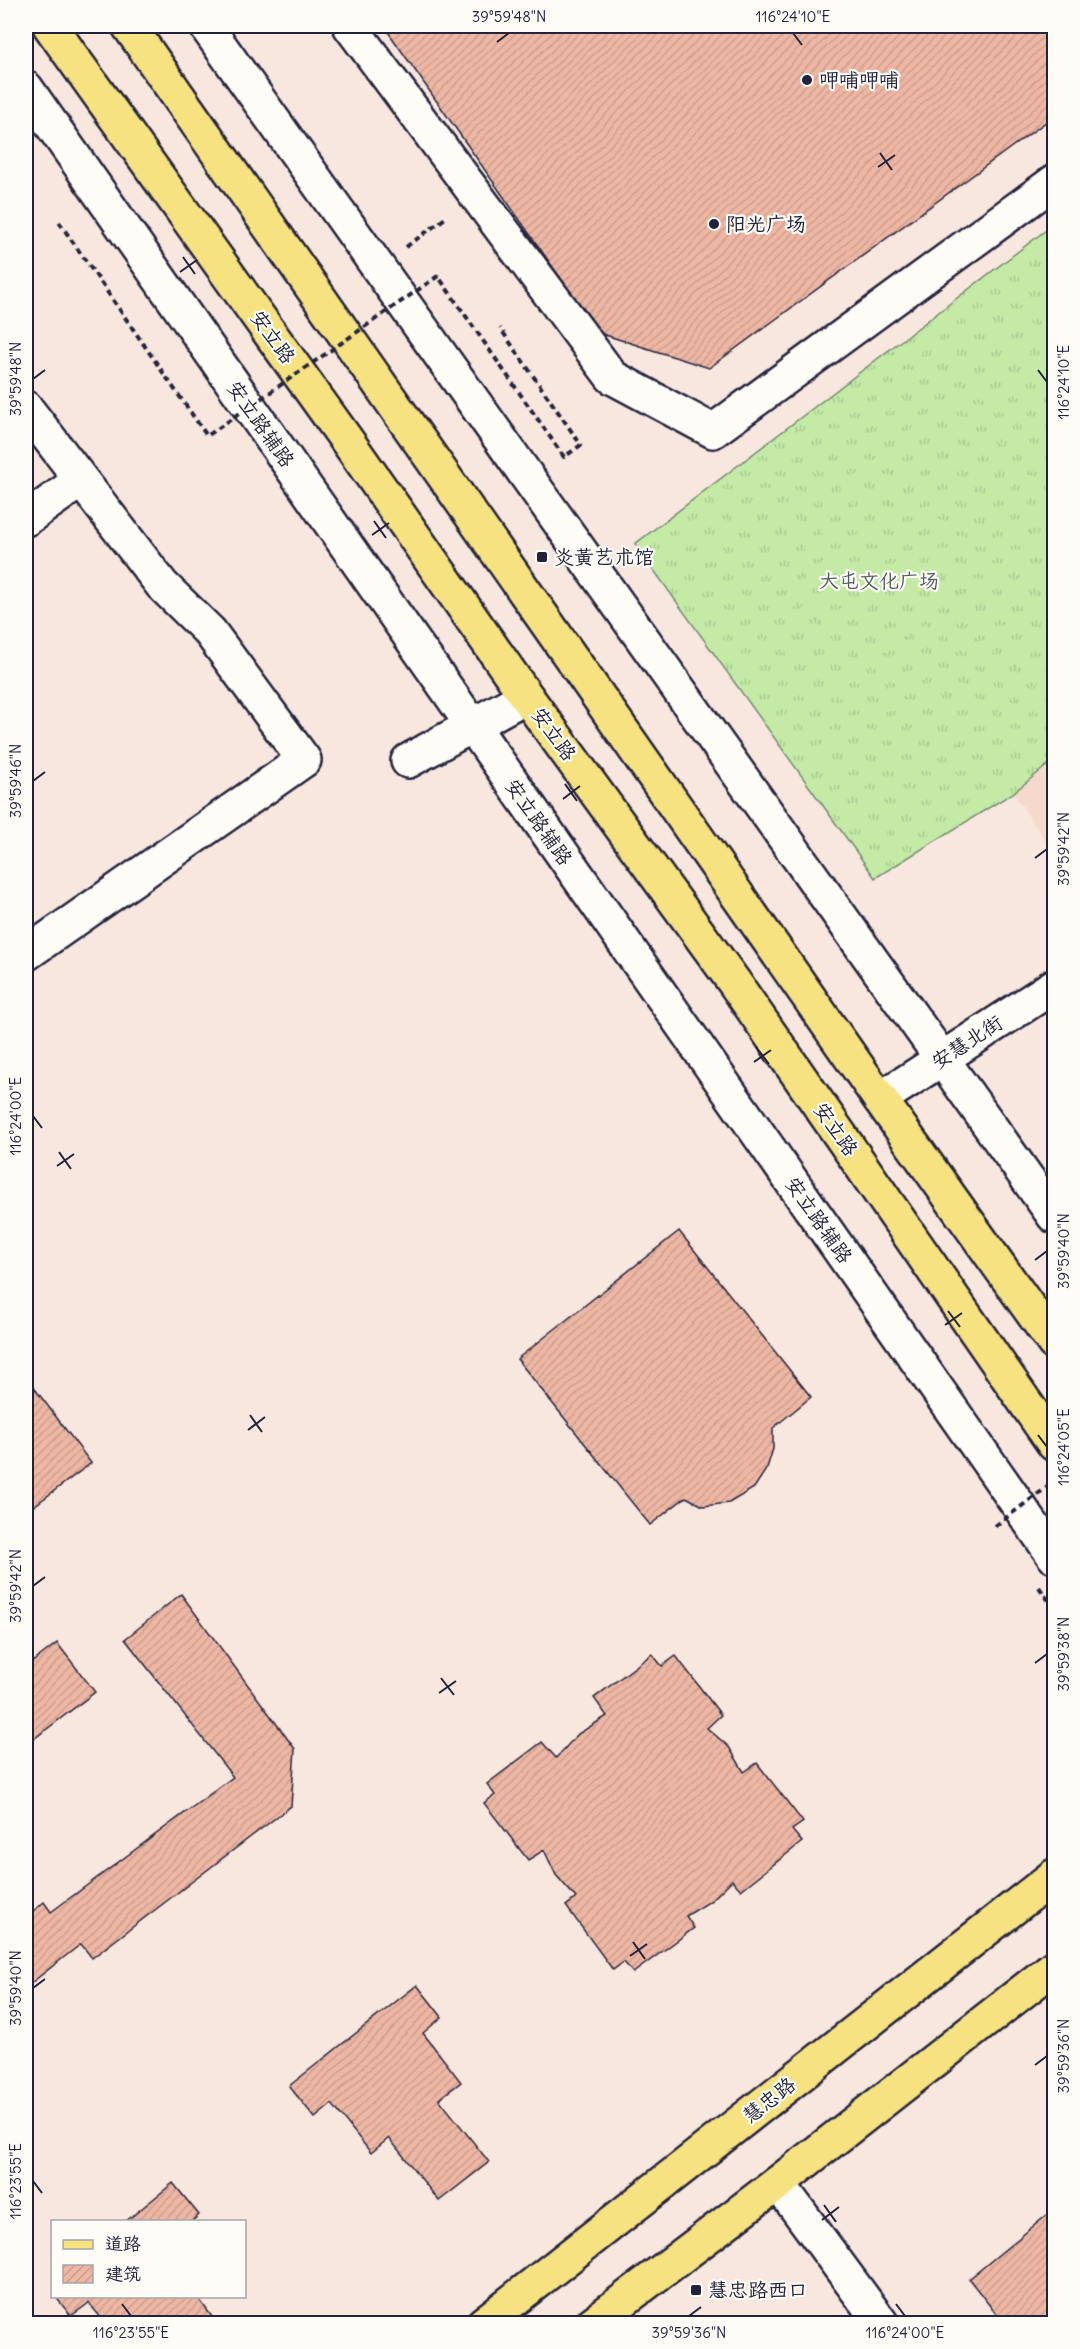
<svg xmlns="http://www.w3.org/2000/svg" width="1080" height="2349" font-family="Delius,'LXGW WenKai TC',sans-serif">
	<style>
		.built { fill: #f5d9cd }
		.grass { fill: url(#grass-tufts); stroke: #728670; stroke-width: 1.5 }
		.building { fill: url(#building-hatch); stroke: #22223b; stroke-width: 1.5 }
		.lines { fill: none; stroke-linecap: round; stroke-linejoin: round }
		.minor-casing { stroke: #22223b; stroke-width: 38 }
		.major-casing { stroke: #22223b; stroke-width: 38 }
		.path { stroke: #22223b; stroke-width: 4; stroke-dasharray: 6 4.5; stroke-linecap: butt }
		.minor { stroke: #fdfcf7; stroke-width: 33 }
		.major { stroke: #f7e281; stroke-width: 33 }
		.path-bridge { stroke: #22223b; stroke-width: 4; stroke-dasharray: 6 4.5; stroke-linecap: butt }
		.ticks { fill: none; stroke: #22223b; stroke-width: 2 }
		.poi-dot { fill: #22223b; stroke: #fdfcf7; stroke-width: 2 }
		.labels { text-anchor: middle; stroke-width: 4.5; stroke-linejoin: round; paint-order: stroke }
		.poi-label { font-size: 20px; fill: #22223b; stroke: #fdfcf7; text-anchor: start }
		.street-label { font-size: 20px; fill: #22223b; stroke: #fdfcf7 }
		.park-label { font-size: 20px; fill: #525e5b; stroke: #fdfcf7 }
		.neatline { fill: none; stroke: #22223b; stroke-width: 2 }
		.ticks-label { font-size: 15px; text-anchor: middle; fill: #22223b }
	</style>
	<defs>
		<pattern id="grass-tufts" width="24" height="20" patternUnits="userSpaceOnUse" patternTransform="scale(1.5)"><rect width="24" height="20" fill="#c3eba6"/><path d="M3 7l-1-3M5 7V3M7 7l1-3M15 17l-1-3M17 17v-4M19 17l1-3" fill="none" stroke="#a7c990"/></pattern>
		<pattern id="building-hatch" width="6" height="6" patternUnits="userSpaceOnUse" patternTransform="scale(1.5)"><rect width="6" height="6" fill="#eeb7a4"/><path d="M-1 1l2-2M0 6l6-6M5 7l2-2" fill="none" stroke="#cc9d8e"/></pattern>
	</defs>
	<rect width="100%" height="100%" fill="#f8e7de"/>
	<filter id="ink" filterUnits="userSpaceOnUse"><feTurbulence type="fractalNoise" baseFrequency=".0167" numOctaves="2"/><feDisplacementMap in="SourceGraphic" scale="12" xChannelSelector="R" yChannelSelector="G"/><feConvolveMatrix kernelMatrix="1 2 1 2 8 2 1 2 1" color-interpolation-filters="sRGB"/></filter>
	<g filter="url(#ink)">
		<path class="built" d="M1054,760V853L1013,793Z"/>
		<path class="grass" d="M1054,224V760L1013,793L875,878L635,544Z"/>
		<path class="building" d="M384,26H1054V116L709,368L599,333Z
			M679,1231L811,1397L773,1428V1449L767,1468L754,1488L729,1503L703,1506L686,1497L650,1525L517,1359Z
			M26,1377L91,1463L34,1506L26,1495Z
			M181,1594L295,1749L291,1806L92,1958L81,1944L26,1987V1917L44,1902L51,1912L233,1777L125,1639Z
			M57,1643L95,1692L26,1745V1667Z
			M652,1654L662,1666L676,1656L721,1715L707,1728L729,1747L744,1772L757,1763L803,1822L792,1830L802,1842L741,1890L732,1880L712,1900L686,1916L694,1928L633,1973L624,1962L613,1970L566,1906L576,1898L556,1875L544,1850L528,1860L484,1803L495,1795L487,1784L542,1742L556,1758L578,1734L607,1716L594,1698Z
			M417,1985L442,2017L423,2033L461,2082L439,2099L489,2162L439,2201L389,2138L371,2153L332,2104L315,2118L289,2086Z
			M173,2183L199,2215L191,2222H125Z
			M1054,2203V2316L1045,2324H1004L969,2279L1053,2210Z
			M55,2296H197L217,2324H106L89,2303L71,2316Z"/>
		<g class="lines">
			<g class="minor-casing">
				<path id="minor" d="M206,26L1054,1216
					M350,26L612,377L713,431L1054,182
					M26,88L1054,1556
					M26,408L162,585L210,632L304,760L26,954
					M26,519L81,480
					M408,761L526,696
					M880,1099L1054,986
					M778,2183L882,2324"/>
			</g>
			<g class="major-casing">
				<path id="major" d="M50,26L353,449L526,696L734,982L1054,1444
					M129,26L880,1099L1054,1343
					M483,2324L1054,1876
					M592,2324L778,2183L1054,1967"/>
			</g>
			<path class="path" d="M406,247L448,216
				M1039,1587L1054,1608"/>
			<use href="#minor" class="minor"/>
			<use href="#major" class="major"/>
			<path class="path-bridge" d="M59,222L207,436L438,276L564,457L581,445L500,328
				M995,1526L1054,1482"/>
		</g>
	</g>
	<path class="ticks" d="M793,33L802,45M497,42L509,33M880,153L892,170M878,167L895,155M183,257L195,274M180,272L197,260M1038,370L1047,382M33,379L45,370M374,521L386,538M372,535L389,523M33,781L45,772M565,784L577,801M563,799L580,786M1035,858L1047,849M756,1047L769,1064M754,1062L771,1050M33,1116L42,1128M59,1152L71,1169M57,1166L74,1154M1035,1260L1047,1251M948,1311L960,1327M945,1325L962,1313M250,1415L262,1432M248,1430L265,1417M1038,1435L1047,1447M33,1586L45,1577M1035,1663L1047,1654M441,1678L454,1695M439,1693L456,1681M633,1942L645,1959M630,1956L647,1944M33,1988L45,1979M1035,2065L1047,2056M33,2181L42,2193M824,2205L836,2222M822,2220L839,2207M122,2304L131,2316M896,2304L905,2316M689,2316L701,2307"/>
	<g class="poi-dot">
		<circle cx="807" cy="80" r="6"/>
		<circle cx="714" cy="224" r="6"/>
		<rect x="536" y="551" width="12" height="12" rx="3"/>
		<rect x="690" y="2284" width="12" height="12" rx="3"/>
	</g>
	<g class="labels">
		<g class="poi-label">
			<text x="819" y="87">呷哺呷哺</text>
			<text x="726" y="231">阳光广场</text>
			<text x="554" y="564">炎黄艺术馆</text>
			<text x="708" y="2297">慧忠路西口</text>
		</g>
		<g class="street-label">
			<text transform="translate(273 337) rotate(54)" y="7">安立路</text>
			<text transform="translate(261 424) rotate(55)" y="7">安立路辅路</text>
			<text transform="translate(554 734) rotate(54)" y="7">安立路</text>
			<text transform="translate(539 822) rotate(55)" y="7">安立路辅路</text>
			<text transform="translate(967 1042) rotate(-33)" y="7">安慧北街</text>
			<text transform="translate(836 1129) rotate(55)" y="7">安立路</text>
			<text transform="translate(819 1220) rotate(55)" y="7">安立路辅路</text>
			<text transform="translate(769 2100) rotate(-38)" y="7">慧忠路</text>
		</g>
		<g class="park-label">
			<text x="879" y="588">大屯文化广场</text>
		</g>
	</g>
	<rect width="1080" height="2349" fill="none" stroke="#fdfcf7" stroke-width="66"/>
	<rect x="51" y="2220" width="195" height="78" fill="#fdfcf7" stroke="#a5a5ac" stroke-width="1.5"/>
	<rect x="63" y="2240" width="30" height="9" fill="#f7e281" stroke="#a5a5ac" stroke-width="1.5"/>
	<text x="105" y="2250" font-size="18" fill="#22223b">道路</text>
	<rect x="63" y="2265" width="30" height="18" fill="url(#building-hatch)" stroke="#a5a5ac" stroke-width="1.5"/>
	<text x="105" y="2280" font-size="18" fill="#22223b">建筑</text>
	<rect x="33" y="33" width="1014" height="2283" class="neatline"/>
	<g class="ticks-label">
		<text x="509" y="22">39°59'48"N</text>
		<text x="793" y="22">116°24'10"E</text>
		<text transform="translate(16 379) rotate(-90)" y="5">39°59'48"N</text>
		<text transform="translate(1064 382) rotate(-90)" y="5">116°24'10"E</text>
		<text transform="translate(16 781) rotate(-90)" y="5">39°59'46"N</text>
		<text transform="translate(1064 849) rotate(-90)" y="5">39°59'42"N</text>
		<text transform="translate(16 1116) rotate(-90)" y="5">116°24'00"E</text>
		<text transform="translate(1064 1251) rotate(-90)" y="5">39°59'40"N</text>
		<text transform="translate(1064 1447) rotate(-90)" y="5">116°24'05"E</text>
		<text transform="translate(16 1586) rotate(-90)" y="5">39°59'42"N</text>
		<text transform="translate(1064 1654) rotate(-90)" y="5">39°59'38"N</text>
		<text transform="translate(16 1988) rotate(-90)" y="5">39°59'40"N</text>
		<text transform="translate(1064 2056) rotate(-90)" y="5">39°59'36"N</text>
		<text transform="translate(16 2181) rotate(-90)" y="5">116°23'55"E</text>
		<text x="131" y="2338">116°23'55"E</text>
		<text x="689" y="2338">39°59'36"N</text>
		<text x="905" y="2338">116°24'00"E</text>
	</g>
</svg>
